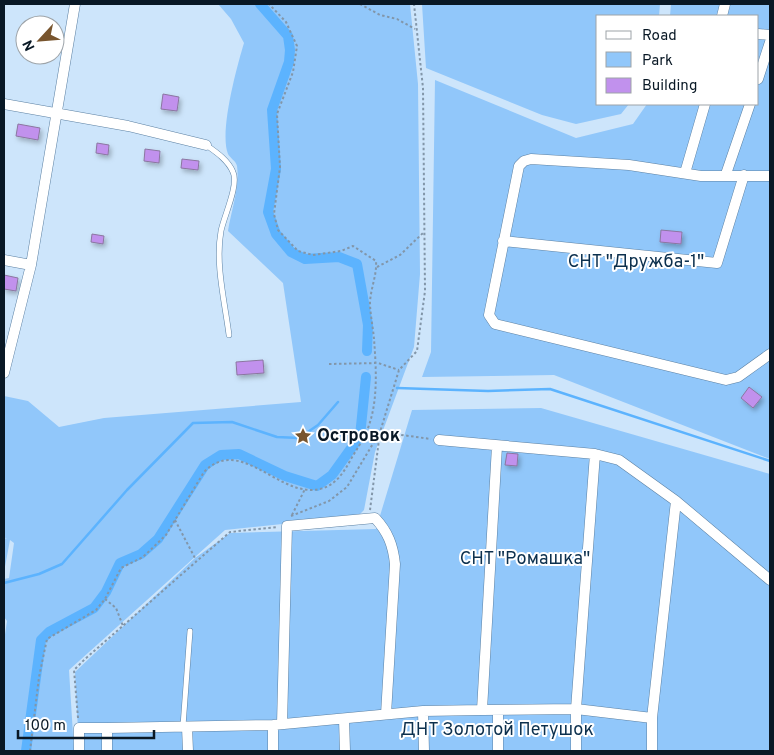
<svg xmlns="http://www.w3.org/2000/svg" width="774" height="755" viewBox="0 0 774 755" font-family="Overpass,sans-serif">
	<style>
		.green { fill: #91c7fa }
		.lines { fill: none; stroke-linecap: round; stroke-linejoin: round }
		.stream { stroke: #5cb3fe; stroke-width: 2.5 }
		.canal { stroke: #5cb3fe; stroke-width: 10 }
		.building { fill: #c191ed; stroke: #8b76a0; filter: url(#shadow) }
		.lane-casing { stroke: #5c81a3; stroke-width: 6 }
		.street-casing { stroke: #5c81a3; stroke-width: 11 }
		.path { stroke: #8296a9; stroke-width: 2; stroke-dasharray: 2.5 2.5; stroke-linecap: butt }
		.lane { stroke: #fff; stroke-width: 5 }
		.street { stroke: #fff; stroke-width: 10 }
		.labels { text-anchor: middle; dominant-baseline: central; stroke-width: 4; stroke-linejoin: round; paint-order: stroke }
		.park-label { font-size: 18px; fill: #0c304e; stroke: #fff }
		.poi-label { font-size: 18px; font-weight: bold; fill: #091825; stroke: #fff; text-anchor: start }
	</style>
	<defs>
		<filter id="shadow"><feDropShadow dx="2" dy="3" stdDeviation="2.5" flood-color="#0004"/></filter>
	</defs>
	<rect width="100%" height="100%" fill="#cde5fb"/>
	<path class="green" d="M218,4h192l8,80 2,190 -6,73 -39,105 -11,58 -6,6 -133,14 -156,140 5,81h-70v-110l3,-20 -3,-4v-38l5,-1 5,-35 -4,-3 -6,32v-34l3,1 -3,-2v-141l24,5 31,26 45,-9 197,-16 -18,-119 -55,-52c3,-20 12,-44 9,-65 -1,-5 -7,-8 -9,-12 -9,-22 9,-88 16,-111l-13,-24z
		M422,4h238l-1,12h-61v88h31l-8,10 -45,10 -34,-9 -116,-47z
		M671,4h99v455l-216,-84 -132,2 9,-25 4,-272 141,58 57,-14 14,-20h111v-88h-88z
		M541,408l229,66v277h-691l-4,-79 120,-114 35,-25 146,-4 36,-119z"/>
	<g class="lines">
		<path class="stream" d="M397,388l91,3 62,-2 220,72
			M4,583l35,-9 23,-10 65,-74 66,-67 39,-1 45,15 22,1 19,-13 20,-23"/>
		<path class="canal" d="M260,4l28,32 2,14 -1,12 -17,48 4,59 -8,43 8,22 15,18 14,7 34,-2 18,7 11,61 -1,26
			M26,751l15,-111 8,-8 45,-24 12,-16 14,-29 21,-9 17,-15 47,-74 16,-10 18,-1 46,22 32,10 15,-11 28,-39 6,-59"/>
	</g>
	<path class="building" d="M163,94l16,3 -2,14 -16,-2z
		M18,124l22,4 -2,12 -22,-4z
		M97,143l12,2 -1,10 -12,-2z
		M145,149l15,2 -1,12 -15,-2z
		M182,159l17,2 -1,9 -17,-2z
		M661,230l21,2 -1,12 -21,-2z
		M92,234l12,2 -1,8 -12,-2z
		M4,275l14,3 -2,13 -12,-2z
		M263,360l1,13 -27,2 -1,-13z
		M749,387l13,10 -9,11 -12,-10z
		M507,453l11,1 -1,12 -12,-1z"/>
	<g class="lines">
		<g class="lane-casing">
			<path id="lane" d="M206,145c10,7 22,15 27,27 6,13 -9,44 -12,59 -6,33 4,72 8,104
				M183,726l7,-95"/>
		</g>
		<g class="street-casing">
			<path id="street" d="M722,16l3,-12
				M758,34l12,1
				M758,79l12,-37
				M4,104l124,22 78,19
				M685,173l20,-69
				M726,174l24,-70
				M770,176h-69l-72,-11 -98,-6 -7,2 -5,5 -30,149 6,9 231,56 12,-3 32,-23
				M503,241l214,22 27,-88
				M4,260l27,5
				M4,373l27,-108 44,-261
				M439,440l156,14 24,6 57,41
				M482,710l15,-264
				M498,710v41
				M423,711l1,40
				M344,719l1,32
				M282,724l5,-198 88,-8c13,14 18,27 20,46l-9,150
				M273,725v26
				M187,727l1,24
				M79,751v-23h28
				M107,751v-23l166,-3 150,-14 59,-1 94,-1 76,9
				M576,751v-42l19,-255
				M652,751v-33l24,-217 94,79"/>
		</g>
		<path class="path" d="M360,4l20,11 17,4 18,10
			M377,267l23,-12 24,-23
			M329,364l49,-1 21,7
			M370,510l10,-78 51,7
			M292,515l13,-26
			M291,516l38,-15 18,-14 33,-55 19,-62 18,-19 8,-60 -2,-203 -9,-84
			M175,520l21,40
			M105,599l11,9 7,18
			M78,718l-4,-48 11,-11 145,-127 48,-5
			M30,751l9,-74 8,-38 49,-29 9,-11 16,-31 22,-11 23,-22 38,-63c34,-35 70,18 107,18 21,0 31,-14 40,-31 7,-12 15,-23 19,-37 8,-25 6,-57 4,-83 -1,-12 -4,-25 -4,-37 1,-15 7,-27 6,-41l-23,-15 -12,5 -28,4 -15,-4 -20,-21 -4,-16 6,-47 -3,-53 16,-42 4,-26 -11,-24 -17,-18"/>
		<use href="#lane" class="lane"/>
		<use href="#street" class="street"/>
	</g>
	<defs>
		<g id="sight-bare" transform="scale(1.35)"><path d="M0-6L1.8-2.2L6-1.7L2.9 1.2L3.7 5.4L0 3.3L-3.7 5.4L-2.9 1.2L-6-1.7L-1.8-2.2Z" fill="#78552e" stroke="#fff" stroke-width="2.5" paint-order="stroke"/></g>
	</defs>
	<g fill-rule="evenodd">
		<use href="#sight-bare" x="303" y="436"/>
	</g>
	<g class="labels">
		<g class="park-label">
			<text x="636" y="262">СНТ "Дружба-1"</text>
			<text x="525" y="559">СНТ "Ромашка"</text>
			<text x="497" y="730">ДНТ Золотой Петушок</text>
		</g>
		<g class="poi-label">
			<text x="317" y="436">Островок</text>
		</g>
	</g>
	<rect width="774" height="755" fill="none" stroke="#091825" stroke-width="10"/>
	<rect x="596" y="15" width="162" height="90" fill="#ffffff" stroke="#9da3a8"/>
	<rect x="606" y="31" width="25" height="8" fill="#ffffff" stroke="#9da3a8"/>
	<text x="642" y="40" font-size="15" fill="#091825">Road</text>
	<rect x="606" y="52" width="25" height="15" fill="#91c7fa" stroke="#9da3a8"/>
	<text x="642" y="65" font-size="15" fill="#091825">Park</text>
	<rect x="606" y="78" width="25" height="15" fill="#c191ed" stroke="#9da3a8"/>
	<text x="642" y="90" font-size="15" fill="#091825">Building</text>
	<g transform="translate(40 40) rotate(244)"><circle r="24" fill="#ffffff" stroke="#9da3a8"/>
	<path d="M0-4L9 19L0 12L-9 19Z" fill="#78552e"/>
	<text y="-8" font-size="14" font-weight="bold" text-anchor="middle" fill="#091825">N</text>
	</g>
	<path d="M18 730v8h136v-8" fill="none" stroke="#091825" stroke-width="2.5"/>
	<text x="25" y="730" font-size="15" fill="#091825" stroke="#ffffff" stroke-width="4" paint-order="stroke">100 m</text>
</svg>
